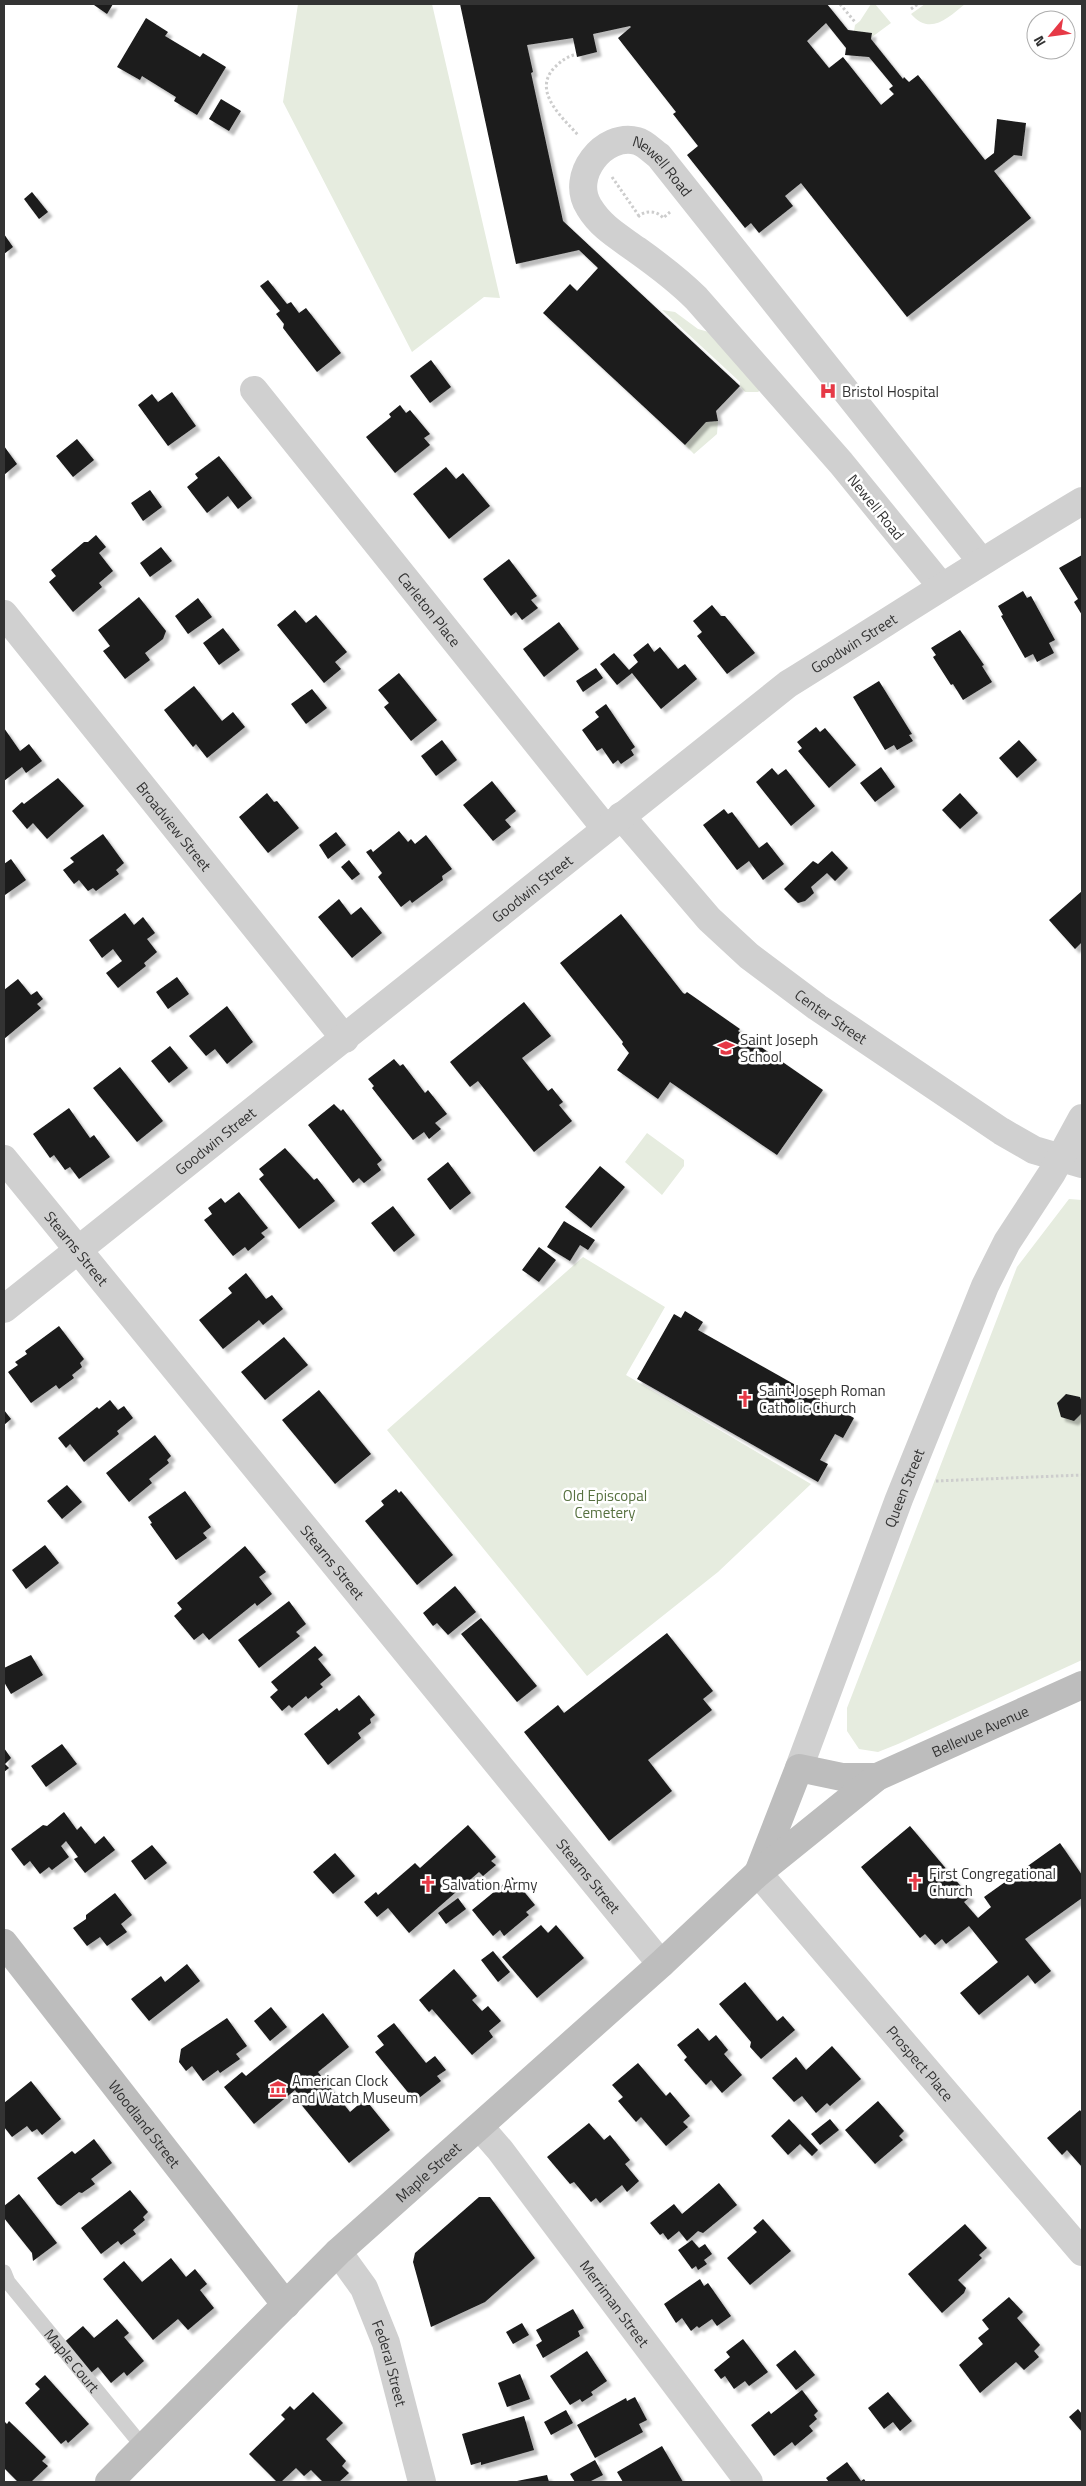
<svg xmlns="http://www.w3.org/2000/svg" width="1086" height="2486" viewBox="0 0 1086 2486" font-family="'Titillium Web',sans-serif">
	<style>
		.green { fill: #e6ecdf }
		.building { fill: #1a1a1a; fill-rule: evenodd; filter: url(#shadow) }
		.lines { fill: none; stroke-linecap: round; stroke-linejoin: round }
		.path { stroke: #cdcdcd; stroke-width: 3; stroke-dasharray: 2.5 2.5; stroke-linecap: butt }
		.lane { stroke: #d0d0d0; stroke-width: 15 }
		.street { stroke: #d0d0d0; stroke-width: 28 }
		.secondary { stroke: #bdbdbd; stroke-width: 28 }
		.labels { text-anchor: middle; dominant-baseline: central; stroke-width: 5; stroke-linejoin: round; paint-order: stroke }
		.street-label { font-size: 15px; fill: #333; stroke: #fff }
		.poi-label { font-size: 15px; fill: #333; stroke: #fff; text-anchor: start }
		.park-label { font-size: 15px; fill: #56703f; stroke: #fff }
	</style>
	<defs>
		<filter id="shadow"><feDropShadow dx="4.5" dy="4.5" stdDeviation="1" flood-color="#0004"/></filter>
	</defs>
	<rect width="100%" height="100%" fill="#fff"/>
	<path class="green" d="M298,4h134l68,294 -16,-1 -72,55 -129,-250z
		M871,4h4l16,19 -19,14v-4l-18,-2 1,-6 5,-4z
		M925,4h40c-17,14 -35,32 -54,10z
		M662,310l13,2 23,17 50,14 27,35 -17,14h-13l-5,-6v-4z
		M718,421l-1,13 -23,20 -9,-9 21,-23z
		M647,1133l37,27v6l-22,29 -37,-33z
		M1069,1199l13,1v460l-184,84 -20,8 -19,-3 -12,-18v-23l170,-441z
		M583,1257l82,50 -39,68 185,109 -93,88 -131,104 -200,-246z"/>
	<path class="building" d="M95,4h18l-6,10 -13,-9z
		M460,4h367l21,26 24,3 -1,6 32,40 1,-2 5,5 9,-7 67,85 9,-7 3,-34 29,4 -4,33 -8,-1 -20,16 37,47 -124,99 -106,-134 -16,13 8,10 -34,27 -8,-10 -6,5 -58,-73 11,-9 -25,-32 3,-2 -58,-74 13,-11 -1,-1 -37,8 4,18 -20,5 -4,-19 -46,7 6,27 -2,1 32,148 177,165 -24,25 2,10 -12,1 -21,23 -142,-132 27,-29 7,7 21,-23 -19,-18 -63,14zM826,23l20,25 -1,7 24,2 24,29 -4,3 5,5 -13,11 -38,-48 -14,11 -22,-27z
		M146,18l22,14 -3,4 35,21 3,-4 23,14 -29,48 -23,-14 2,-4 -34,-21 -2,4 -23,-13z
		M221,99l20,12 -12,20 -20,-12z
		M32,192l16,20 -9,7 -15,-20z
		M4,234l9,13 -9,7z
		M268,280l19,24 4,-2 8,11 7,-5 35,45 -24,19 -34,-44 1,-4 -8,-10 4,-3 -20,-25z
		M431,360l20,27 -21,16 -20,-27z
		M172,392l24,34 -28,20 -30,-41 14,-11 6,8z
		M400,405l6,8 4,-3 20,24 -6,4 6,7 -35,28 -29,-36 25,-20 -2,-3z
		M77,439l17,21 -21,17 -17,-21z
		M4,446l13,18 -13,11z
		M219,456l33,42 -14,11 -10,-13 -21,17 -20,-26 11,-9 -3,-4z
		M446,467l10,12 7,-6 27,33 -41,33 -36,-45z
		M150,490l12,17 -19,14 -12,-18z
		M96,535l10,12 -7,6 14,18 -14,12 3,4 -29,25 -24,-30 7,-6 -5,-6 33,-28h4z
		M161,547l11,14 -22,16 -10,-14z
		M1082,555v60l-8,-13 4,-3 -19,-31z
		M509,559l28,37 -6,4 7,8 -16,12 -6,-8 -5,4 -28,-37z
		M1023,591l4,7 4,-2 24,44 -6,3 5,10 -17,9 -4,-8 -8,4 -24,-42 2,-1 -5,-9z
		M139,597l27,34 -3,8 -18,14 5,7 -25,19 -22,-28 7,-5 -12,-16z
		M198,598l14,19 -24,17 -13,-18z
		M712,605l9,11h4l30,37 -28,21 -30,-38 5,-4 -9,-11z
		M295,610l11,13 10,-8 31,37 -12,10 6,7 -17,14 -47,-58z
		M559,622l20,27 -35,28 -21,-28z
		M223,628l17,22 -21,15 -16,-22z
		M960,630l24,35 -2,1 10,16 -29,18 -10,-16 -2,1 -18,-28 3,-2 -5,-7z
		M648,643l6,9 6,-5 18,22 7,-5 12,15 -36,30 -29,-36 -15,12 -17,-21 14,-11 15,17 9,-8 -5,-7z
		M596,668l7,10 -20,14 -7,-11z
		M399,673l38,47 -26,21 -27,-34 5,-4 -11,-13z
		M879,681l33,53 -3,1 4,6 -16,9 -3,-5 -9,5 -32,-53z
		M194,686l28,35 11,-9 12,15 -38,31 -11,-14 -3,3 -29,-37z
		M312,689l15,19 -21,16 -15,-20z
		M606,704l29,43 -4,3 3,5 -13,9 -3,-4 -5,4 -11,-16 -5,3 -15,-21 17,-13 -4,-5z
		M816,727l4,5 5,-4 31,37 -27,23 -31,-37 4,-3 -5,-6z
		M4,728l16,23 9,-7 13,17 -16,12 -4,-6 -18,14z
		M442,740l15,20 -21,16 -15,-20z
		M1019,740l18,20 -20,18 -18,-20z
		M881,767l14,20 -20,15 -15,-19z
		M772,768l6,7 8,-6 29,37 -24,20 -35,-44z
		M58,778l26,28 -37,33 -14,-16 -6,6 -15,-18 10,-9 2,2z
		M492,781l24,30 -11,9 6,7 -18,14 -30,-36z
		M267,793l7,9 3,-1 22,27 -31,25 -29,-36z
		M960,793l18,20 -18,16 -18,-19z
		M724,809l4,5 4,-2 27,36 8,-6 17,22 -21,16 -14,-19 -12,9 -34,-45z
		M399,831l9,11 3,-3 4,5 11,-9 26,34 -10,7 1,4 -31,23 -2,-3 -9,7 -23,-30 4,-4 -16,-21 5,-3 2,3z
		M336,832l10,13 -18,14 -9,-14z
		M103,834l21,29 -8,7 3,4 -23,17 -3,-3 -5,3 -9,-11 -5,4 -11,-14 11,-8 -4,-4z
		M832,851l16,17 -13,13 -8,-8 -16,14 3,6 -9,8 -7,2 -14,-14 29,-28 5,3z
		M11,859l15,21 -21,15 -1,-31z
		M349,860l11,14 -8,6 -11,-13z
		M1082,891v51l-7,7 -26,-29z
		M339,899l12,16 10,-8 21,26 -30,25 -34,-41z
		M125,913l9,12 9,-8 12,16 -8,6 10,13 -13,11 2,3 -28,22 -12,-15 16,-12 -9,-12 -11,9 -13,-18z
		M621,914l62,79 2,1 2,-2 53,37 -2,2 85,59 -46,65 -107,-73 -12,17 -41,-29 12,-17 -7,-9 1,-2 -63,-79z
		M177,977l12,17 -21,15 -12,-17z
		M18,979l13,16 6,-4 6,8 -6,5 4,4 -37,31v-49z
		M524,1002l27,34 -29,22 26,33 4,-3 11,14 -4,3 13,16 -38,31 -56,-71 -8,6 -20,-25z
		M227,1006l26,36 -26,22 -12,-15 -9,7 -17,-20z
		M170,1046l18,22 -19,15 -18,-22z
		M394,1059l6,7 3,-2 22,29 3,-3 19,24 -12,9 6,6 -12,10 -5,-7 -11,8 -41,-52 2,-2 -6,-7z
		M120,1067l43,54 -26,21 -44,-54z
		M334,1104l7,7 2,-2 39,51 -5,4 4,6 -17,13 -5,-5 -6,5 -45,-58z
		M69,1108l21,30 4,-3 16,22 -31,22 -9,-12 -5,3 -11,-15 -4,3 -17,-24z
		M285,1148l29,32 3,-2 18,23 -36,28 -40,-50 5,-4 -5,-6z
		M448,1162l23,31 -21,17 -23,-31z
		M600,1166l25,21 -34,41 -26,-21z
		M239,1192l29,36 -7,5 4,4 -17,14 -3,-4 -12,9 -29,-36 8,-6 -4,-6 13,-10 4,5z
		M393,1206l22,29 -21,17 -23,-29z
		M564,1221l31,19 -7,10 -8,-5 -10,16 -23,-14z
		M539,1247l17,13 -17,22 -17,-12z
		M246,1273l20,26 6,-4 11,14 -20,16 -4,-5 -36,29 -24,-29 33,-27 -4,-5z
		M685,1311l18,11 -5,8 156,88 -11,20 -8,-4 -15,26 8,4 -10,18 -181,-103 37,-65 7,4z
		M59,1326l25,33 -4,4 2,4 -10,8 2,3 -15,11 -3,-4 -25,18 -23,-31 10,-7 -3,-3 12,-8 -2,-3z
		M284,1337l24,28 -43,35 -24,-28z
		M319,1390l52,64 -36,30 -53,-64z
		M1066,1394l14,3 2,5v11l-8,8 -13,-4 -4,-14z
		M110,1400l8,10 6,-4 9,12 -16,13 2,3 -35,28 -14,-18 -4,4 -8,-10 39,-31 2,2z
		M4,1410l7,9 -7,6z
		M155,1435l16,21 -4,4 2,3 -20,16 3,4 -23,19 -23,-29z
		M67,1485l15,17 -20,17 -15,-18z
		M396,1489l3,4 2,-2 52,64 -36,30 -52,-64 19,-16 -3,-4z
		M185,1491l26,36 -8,6 4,5 -31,22 -26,-36 2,-1 -4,-6z
		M45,1545l14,18 -33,26 -14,-19z
		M245,1546l21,26 -7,5 13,17 -15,12 -2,-3 -46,37 -6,-7 -9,7 -20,-24 8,-7 -5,-6z
		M455,1586l21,26 -28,23 -11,-12 -4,3 -10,-13z
		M289,1601l17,23 -10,8 4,4 -41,32 -21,-28z
		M481,1618l56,68 -20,16 -56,-68z
		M667,1633l46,58 -10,8 9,11 -64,50 24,31 -63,50 -85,-109 34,-27 6,8z
		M315,1646l8,9 -5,4 13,16 -11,9 3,3 -15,12 -2,-3 -14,12 -3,-3 -7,6 -12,-14 8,-7 -7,-8z
		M31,1655l12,20 -32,19 -7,-12v-14z
		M359,1695l16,20 -5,4 1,4 -13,10 3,5 -33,27 -24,-31 33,-26 2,3z
		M62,1744l15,20 -31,23 -15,-21z
		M4,1748l7,10 -6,6 4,4 -5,4z
		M64,1812l13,18 4,-4 14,18 9,-8 11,14 -30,23 -11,-14 4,-2 -12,-16 -5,5 8,11 -17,13 -3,-3 -9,7 -10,-13 -6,5 -13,-17 32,-24 4,1z
		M468,1825l28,32 -5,4 5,4 -13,11 -4,-4 -70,61 -21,-25 -11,9 -13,-15 12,-10 2,3 37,-32 5,5z
		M910,1826l60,71 -6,5 14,16 13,-11 -7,-10 76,-54 22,32v23l-57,41 26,32 -16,13 -7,-9 -49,40 -19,-22 38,-31 -29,-36 -23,18 -4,-5 -7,6 -10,-11 -5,4 -59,-71z
		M152,1845l15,18 -22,17 -14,-19z
		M335,1853l20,23 -22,18 -20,-22z
		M512,1877l23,28 -9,7 3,3 -25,21 -4,-6 -7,6 -21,-26z
		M115,1893l17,22 -11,9 6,8 -20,14 -7,-9 -13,9 -14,-18 13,-9v-4z
		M458,1898l8,11 -20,15 -8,-11z
		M541,1925l7,8 8,-8 28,33 -47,40 -35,-41z
		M493,1951l17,21 -12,10 -17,-22z
		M187,1964l13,17 -51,40 -18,-22 30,-23 4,6z
		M454,1969l23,27 -5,4 10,11 6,-5 13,15 -12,10 4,6 -21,18 -40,-46 -3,3 -10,-12z
		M745,1982l32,39 6,-5 12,14 -34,29 -11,-12 1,-5 -32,-38z
		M271,2007l16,20 -17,14 -16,-20z
		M323,2013l26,34 -31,25 32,40 15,-13 25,31 -41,33 -54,-66 3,-3 -3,-4 -41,34 -30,-37 18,-15 4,4z
		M227,2018l20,28 -11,8 4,5 -20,14 -2,-3 -15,11 -11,-15 -6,5 -7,-9 2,-13z
		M394,2023l32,40 9,-7 11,14 -9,6 4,5 -26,20 -40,-49 9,-7 -7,-9z
		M698,2028l11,13 7,-6 12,15 -4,4 18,21 -20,18 -11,-13 -5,5 -22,-25 3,-3 -10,-12z
		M832,2046l29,33 -31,27 -3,-3 -11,10 -14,-17 -8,6 -22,-24 24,-21 10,13z
		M638,2063l28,33 4,-4 20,24 -7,6 5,5 -22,19 -25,-29 -5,5 -18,-21 5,-4 -11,-12z
		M31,2081l30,38 -19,16 -5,-6 -5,3 -5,-6 -15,11 -8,-10v-24z
		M878,2101l26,30 -5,5 4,4 -28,24 -30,-34z
		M1080,2110l2,3v54l-15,-17 -5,5 -15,-17z
		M789,2119l29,31 -6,6 -12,-12 -12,11 -17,-19z
		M830,2119l9,11 -19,15 -9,-11z
		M589,2123l15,17 6,-5 20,25 -5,4 14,17 -12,11 -5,-7 -22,18 -4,-5 -5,4 -17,-20 -4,2 -23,-27z
		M94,2139l18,24 -21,16 4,5 -13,9 -3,-1 -18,14 -4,-2 -20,-26 35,-27 3,3z
		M719,2183l18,22 -34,28 -5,-2 -11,10 -8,-10 -11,9 -5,-7 -3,2 -10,-12 24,-19 8,10z
		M130,2190l18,22 -5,5 2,3 -12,10 3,4 -15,11 -3,-4 -17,13 -20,-26z
		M19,2194l38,49 -24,18 -1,-8 -28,-35v-12z
		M479,2197h11l45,61 -50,44 -54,25 -18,-65 2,-9z
		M763,2219l28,32 -41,34 -23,-27 30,-26 -4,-4z
		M965,2224l22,24 -8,7 3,3 -24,22 8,8 -2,5 -22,20 -34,-39z
		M692,2240l7,8 6,-4 7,10 -8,6 3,4 -9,6 -2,-4 -4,3 -14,-19z
		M171,2258l15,19 9,-8 12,15 -7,6 14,18 -26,22 -10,-11 -25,21 -50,-61 21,-18 18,21z
		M700,2279l4,7 4,-3 23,33 -14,10 -5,-7 -13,9 -2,-2 -6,5 -9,-13 -6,5 -12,-19z
		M1009,2297l14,15 -6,6 23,27 -6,6 5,6 -15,13 -8,-8 -36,31 -21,-28 24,-21 -5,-6 11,-9 -7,-9z
		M573,2309l11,19 -6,3 2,5 -37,22 -7,-13 6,-4 -6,-11z
		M117,2319l12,14 -5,4 20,24 -17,15 -3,-4 -13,11 -13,-16 -11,9 -26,-31 22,-19 11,12z
		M522,2323l7,12 -16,9 -7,-12z
		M743,2339l25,33 -19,14 -4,-5 -11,8 -9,-13 -4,3 -7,-9 16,-13 -4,-5z
		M795,2350l20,25 -19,15 -20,-25z
		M587,2351l20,30 -16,11 2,3 -11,7 -2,-3 -10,6 -20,-29z
		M520,2374l10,25 -23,8 -9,-24z
		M45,2375l44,49 -21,19 -2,-3 -5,4 -36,-41 15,-14 -5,-5z
		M802,2390l16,21 -4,4 3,4 -8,7 4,5 -18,15 -3,-4 -18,14 -23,-31 18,-14 2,3z
		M313,2392l30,31 -17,16 20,22 -4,5 7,7 -10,9h-16l-12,-12 -7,6 -8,-8 -15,14h-4l-28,-28 36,-35 -4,-4 9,-9 4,4z
		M888,2392l24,29 -12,10 -7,-9 -9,7 -16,-21z
		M635,2397l12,23 -8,4 4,8 -48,26 -18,-33 49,-27 1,3z
		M1078,2409l4,5v18l-13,-15z
		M566,2410l7,13 -22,12 -7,-13z
		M524,2416l10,34 -53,15v-3l-10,3 -9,-31z
		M4,2421l3,3 2,-3 37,36 -4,4 6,5 -17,16h-13l-14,-14z
		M662,2446l21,36h-60l-6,-10z
		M595,2460l8,15 -14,7h-14l-5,-8z
		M847,2462l14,19 3,-2 2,3h-37l-3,-4z
		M547,2475l2,7h-32v-1z"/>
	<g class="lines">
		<path class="path" d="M840,4l15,18
			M911,9l7,-5
			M574,55c-8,2 -14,7 -20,13 -22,24 9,50 24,67
			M612,177l27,39
			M638,217c6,-7 19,-7 25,1l7,-6
			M936,1481l146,-6"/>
		<path class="lane" id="s1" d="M4,2272l4,10 136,166"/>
		<g class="street">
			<path id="s2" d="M254,390l351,438"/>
			<path id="s3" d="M942,587l-101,-124 -145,-165c-18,-18 -38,-33 -59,-48 -18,-13 -36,-23 -48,-43 -20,-31 15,-75 48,-66 8,2 15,10 22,15l322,405"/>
			<path id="s4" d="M4,614l341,425"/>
			<path id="s5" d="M621,816l88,103 40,37 68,51 184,124 33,19 48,14"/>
			<path id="s6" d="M4,1159l657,805"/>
			<path id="s7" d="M4,1309l784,-625c98,-61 195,-124 294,-183"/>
			<path id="s8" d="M799,1768l100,-269 86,-213 22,-44 45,-69 30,-55"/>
			<path id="s9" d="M758,1873l324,379"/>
			<path id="s10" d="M480,2127l20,23 249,332"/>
			<path id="s11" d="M338,2252l26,36 22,55 36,139"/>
		</g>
		<g class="secondary">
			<path d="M758,1873l41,-105 43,9h35"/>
			<path id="s12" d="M4,1943l282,362"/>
			<path id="s13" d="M109,2482l229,-230 323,-288 97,-91 119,-96 205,-92"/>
		</g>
	</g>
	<defs>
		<g id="hospital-bare" transform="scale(1.35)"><path d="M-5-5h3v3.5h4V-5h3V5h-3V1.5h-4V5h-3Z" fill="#e63946" stroke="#fff" stroke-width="2.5" paint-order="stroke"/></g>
		<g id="school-bare" transform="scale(1.35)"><path d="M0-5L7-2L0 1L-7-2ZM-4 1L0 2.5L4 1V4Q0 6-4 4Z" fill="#e63946" stroke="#fff" stroke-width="2.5" paint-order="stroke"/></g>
		<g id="church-bare" transform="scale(1.35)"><path d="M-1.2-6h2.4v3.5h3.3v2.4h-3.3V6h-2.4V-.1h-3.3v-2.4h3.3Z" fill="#e63946" stroke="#fff" stroke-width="2.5" paint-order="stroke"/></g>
		<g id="museum-bare" transform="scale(1.35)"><path d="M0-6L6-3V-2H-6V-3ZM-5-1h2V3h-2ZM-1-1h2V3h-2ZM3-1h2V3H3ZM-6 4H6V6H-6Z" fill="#e63946" stroke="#fff" stroke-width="2.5" paint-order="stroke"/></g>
	</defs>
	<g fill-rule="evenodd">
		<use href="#hospital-bare" x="828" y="391"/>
		<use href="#school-bare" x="726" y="1048"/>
		<use href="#church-bare" x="745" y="1399"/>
		<use href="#church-bare" x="915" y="1882"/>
		<use href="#church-bare" x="428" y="1884"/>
		<use href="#museum-bare" x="278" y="2089"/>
	</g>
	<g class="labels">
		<g class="street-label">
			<text stroke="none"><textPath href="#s3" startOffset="658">Newell Road</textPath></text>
			<text transform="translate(876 507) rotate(51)">Newell Road</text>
			<text stroke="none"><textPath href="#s2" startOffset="281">Carleton Place</textPath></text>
			<text stroke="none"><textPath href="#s7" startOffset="1080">Goodwin Street</textPath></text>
			<text stroke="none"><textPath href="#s4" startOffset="272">Broadview Street</textPath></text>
			<text stroke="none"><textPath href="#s7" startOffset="675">Goodwin Street</textPath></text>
			<text stroke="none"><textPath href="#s5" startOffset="292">Center Street</textPath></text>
			<text stroke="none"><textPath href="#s7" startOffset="270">Goodwin Street</textPath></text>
			<text stroke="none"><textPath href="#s6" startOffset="115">Stearns Street</textPath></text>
			<text stroke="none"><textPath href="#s8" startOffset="299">Queen Street</textPath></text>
			<text stroke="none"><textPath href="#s6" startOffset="520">Stearns Street</textPath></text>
			<text stroke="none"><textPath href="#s13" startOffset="1156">Bellevue Avenue</textPath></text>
			<text stroke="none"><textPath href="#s6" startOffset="925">Stearns Street</textPath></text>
			<text stroke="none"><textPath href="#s9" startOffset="250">Prospect Place</textPath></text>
			<text stroke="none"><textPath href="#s12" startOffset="229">Woodland Street</textPath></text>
			<text stroke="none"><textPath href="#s13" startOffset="445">Maple Street</textPath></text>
			<text stroke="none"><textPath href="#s10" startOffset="222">Merriman Street</textPath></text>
			<text stroke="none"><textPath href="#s1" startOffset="112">Maple Court</textPath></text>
			<text stroke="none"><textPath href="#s11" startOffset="124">Federal Street</textPath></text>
		</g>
		<g class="poi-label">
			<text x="842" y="391">Bristol Hospital</text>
			<text x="740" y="1039">Saint Joseph<tspan x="740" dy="17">School</tspan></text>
			<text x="759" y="1390">Saint Joseph Roman<tspan x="759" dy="17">Catholic Church</tspan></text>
			<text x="929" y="1873">First Congregational<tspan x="929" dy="17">Church</tspan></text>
			<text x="442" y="1884">Salvation Army</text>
			<text x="292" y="2080">American Clock<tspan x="292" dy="17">and Watch Museum</tspan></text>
		</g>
		<g class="park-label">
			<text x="605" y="1495">Old Episcopal<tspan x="605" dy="17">Cemetery</tspan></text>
		</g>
	</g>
	<rect width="1086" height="2486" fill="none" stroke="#333333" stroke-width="10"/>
	<g transform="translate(1051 35) rotate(241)"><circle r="24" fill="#ffffff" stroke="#adadad"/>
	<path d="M0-4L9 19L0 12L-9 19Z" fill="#e63946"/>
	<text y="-8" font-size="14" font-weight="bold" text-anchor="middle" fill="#333333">N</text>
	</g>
</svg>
